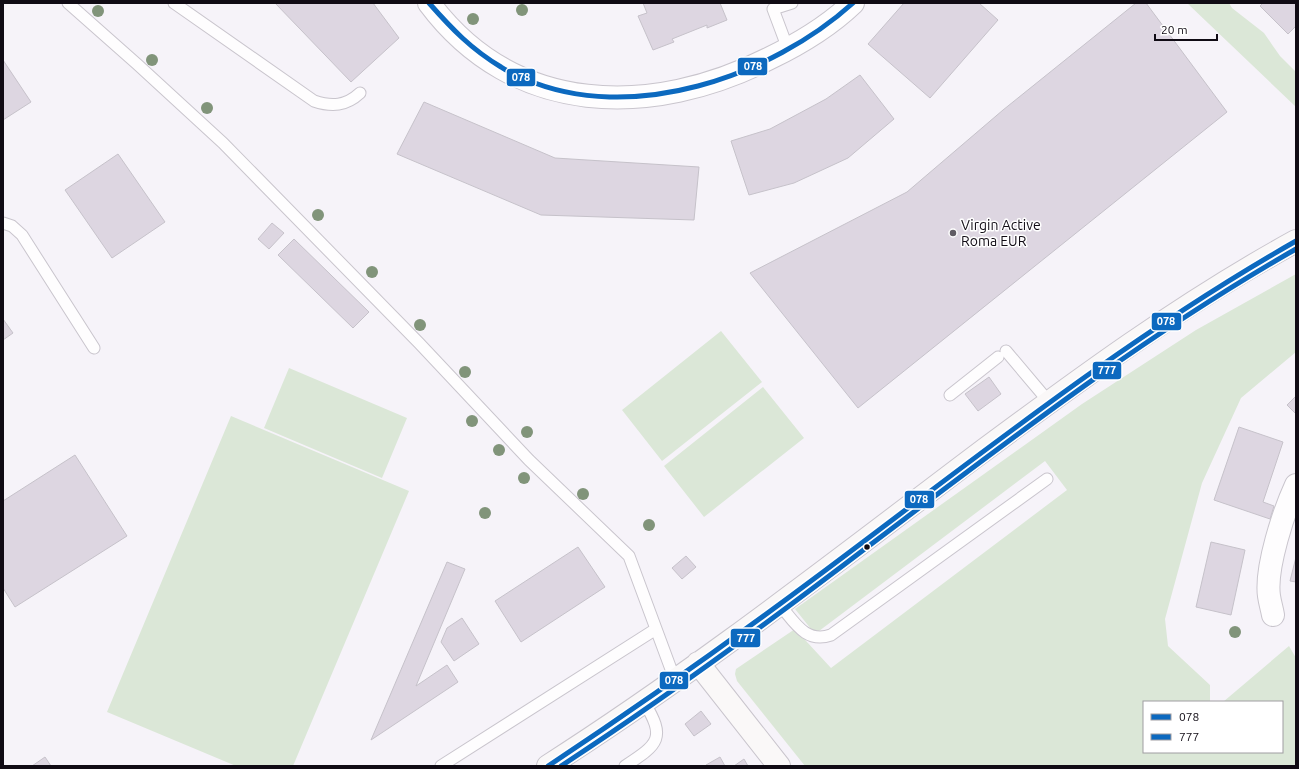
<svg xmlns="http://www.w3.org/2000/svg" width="1299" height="769" viewBox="0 0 1299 769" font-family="Ubuntu,sans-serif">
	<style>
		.green { fill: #dbe7d7 }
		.building { fill: #ddd6e1; stroke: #c6c2ca }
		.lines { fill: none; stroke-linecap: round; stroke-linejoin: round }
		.lane-casing { stroke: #c9c5cd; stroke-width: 13 }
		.street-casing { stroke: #c9c5cd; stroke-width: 24 }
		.secondary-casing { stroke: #c9c5cd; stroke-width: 24 }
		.lane { stroke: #fefdfe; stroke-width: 11 }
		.street { stroke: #fefdfe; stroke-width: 22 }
		.secondary { stroke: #faf8f8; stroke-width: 22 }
		.bus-1-casing { stroke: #fff; stroke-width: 8 }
		.bus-2-casing { stroke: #fff; stroke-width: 8 }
		.bus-1 { stroke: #0c69bf; stroke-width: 5 }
		.bus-2 { stroke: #0c69bf; stroke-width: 5 }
		.tree { fill: #81947a }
		.poi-dot { fill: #605c64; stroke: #fff; stroke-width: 1.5 }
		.bus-dot { fill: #100b14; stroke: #fff; stroke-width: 1.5 }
		.labels { text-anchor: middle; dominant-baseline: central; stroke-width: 3; stroke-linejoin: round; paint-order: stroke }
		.poi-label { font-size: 14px; fill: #100b14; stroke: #fff; text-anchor: start }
		.line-badge { stroke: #fff; stroke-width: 1.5 }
		.badge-label { font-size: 11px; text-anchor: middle; font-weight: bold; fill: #fff }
	</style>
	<rect width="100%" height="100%" fill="#f6f3f9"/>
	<path class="green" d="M1187,3h42l3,5 32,25 16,23 16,16v35z
		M1296,274v78l-55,46 -39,85 -37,136 3,27 42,39v17h-66v50h138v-50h-59l66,-56 7,12v108h-491l-68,-85 -2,-7 1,-5 59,-40 36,39 236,-178 -22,-29 -230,173 -20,-25 287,-205 114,-74z
		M721,331l41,51 -100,79 -40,-51z
		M289,368l118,50 -25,60 -118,-50z
		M763,387l41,51 -100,79 -40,-51z
		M231,416l178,75 -116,275h-57l-129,-54z"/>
	<path class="building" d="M275,3h98l26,35 -48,44z
		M643,3h77l7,17 -20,8v-3l-35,14 2,3 -21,8 -15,-34 9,-3z
		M904,3h75l19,17 -68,78 -62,-54z
		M1136,3h10l81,109 -369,296 -108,-135 157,-81 96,-82z
		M1263,3h33v23l-8,8 -28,-28z
		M3,60l28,42 -28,18z
		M860,75l34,44 -46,39 -54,25 -45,12 -18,-54 39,-12 56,-30z
		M424,102l131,56 144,9 -5,53 -153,-5 -144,-61z
		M118,154l47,68 -53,36 -47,-68z
		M272,223l12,10 -15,16 -11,-10z
		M294,239l75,73 -16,16 -75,-73z
		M3,319l10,14 -10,7z
		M989,377l12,17 -23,17 -13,-17z
		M1296,396v18l-9,-9z
		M1239,427l44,15 -20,60 11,4 -4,13 -56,-19z
		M75,455l52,81 -112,71 -12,-19v-87z
		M1211,542l34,8 -14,65 -35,-8z
		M578,547l27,40 -84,55 -26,-41z
		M686,556l10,11 -14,12 -10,-11z
		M1296,557v25l-6,-1z
		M447,562l18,7 -49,117 31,-21 11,17 -87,58z
		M462,618l17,26 -25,17 -13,-19 6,-14z
		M701,711l10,13 -17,12 -9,-12z
		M45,757l6,9h-19z
		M720,757l5,9h-20l1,-1z
		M744,759l4,7h-14z"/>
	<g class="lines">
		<g class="lane-casing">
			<path id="lane" d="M68,3l69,61 86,79 196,200 110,117 100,96 46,124
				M174,3l140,98c18,6 32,5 46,-8
				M788,49l-15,-40 19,-6
				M3,223l9,3 10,9 72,113
				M1006,351l43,51
				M950,395l48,-38
				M779,604c15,17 26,40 52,31l216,-156
				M441,766l215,-137
				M625,766c34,-22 41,-28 19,-64"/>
		</g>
		<g class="street-casing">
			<path id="street" d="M429,3c85,114 223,115 341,55 31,-15 58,-31 83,-55
				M1273,615c-1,-6 -3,-12 -4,-19 -4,-28 15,-85 27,-111"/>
		</g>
		<g class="secondary-casing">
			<path id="secondary" d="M698,663l81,103
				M548,766c147,-94 285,-202 424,-307 105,-78 209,-155 324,-218"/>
		</g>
		<use href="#lane" class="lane"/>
		<use href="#street" class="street"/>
		<use href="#secondary" class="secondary"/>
		<g class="bus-1-casing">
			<path id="bus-1" d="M429,3c23,26 42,46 72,64 7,5 16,8 24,12 106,46 246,-2 328,-76
				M548,766c91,-60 180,-123 267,-188 157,-117 310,-240 481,-337"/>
		</g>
		<g class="bus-2-casing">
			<path id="bus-2" d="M561,766c106,-69 208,-144 309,-221 138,-104 275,-210 426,-296"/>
		</g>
		<use href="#bus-1" class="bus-1"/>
		<use href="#bus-2" class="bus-2"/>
	</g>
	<g class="tree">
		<circle cx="522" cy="10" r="6"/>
		<circle cx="98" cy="11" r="6"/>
		<circle cx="473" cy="19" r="6"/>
		<circle cx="152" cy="60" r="6"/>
		<circle cx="207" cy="108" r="6"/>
		<circle cx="318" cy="215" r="6"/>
		<circle cx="372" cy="272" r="6"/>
		<circle cx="420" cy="325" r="6"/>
		<circle cx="465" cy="372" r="6"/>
		<circle cx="472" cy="421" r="6"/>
		<circle cx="527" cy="432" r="6"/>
		<circle cx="499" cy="450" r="6"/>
		<circle cx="524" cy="478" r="6"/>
		<circle cx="583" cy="494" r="6"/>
		<circle cx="485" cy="513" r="6"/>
		<circle cx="649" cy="525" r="6"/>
		<circle cx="1235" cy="632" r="6"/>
	</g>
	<circle class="poi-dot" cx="953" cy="233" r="4"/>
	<circle class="bus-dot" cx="867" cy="547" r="3.5"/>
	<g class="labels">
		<g class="poi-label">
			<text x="961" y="225">Virgin Active<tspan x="961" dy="16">Roma EUR</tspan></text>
		</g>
	</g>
	<g class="line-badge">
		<rect x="737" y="57" width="31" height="19" rx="4" fill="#0c69bf"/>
		<rect x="506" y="68" width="30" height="19" rx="4" fill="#0c69bf"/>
		<rect x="1151" y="312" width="31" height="19" rx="4" fill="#0c69bf"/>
		<rect x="1092" y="361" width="30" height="19" rx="4" fill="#0c69bf"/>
		<rect x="904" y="490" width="31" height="19" rx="4" fill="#0c69bf"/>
		<rect x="730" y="628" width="31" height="20" rx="4" fill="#0c69bf"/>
		<rect x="659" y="671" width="30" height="19" rx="4" fill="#0c69bf"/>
	</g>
	<g class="badge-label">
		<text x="753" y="70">078</text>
		<text x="521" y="81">078</text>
		<text x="1166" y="325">078</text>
		<text x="1107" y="374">777</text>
		<text x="919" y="503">078</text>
		<text x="746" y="642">777</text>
		<text x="674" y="684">078</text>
	</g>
	<rect width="1299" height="769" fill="none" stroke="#100b14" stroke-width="8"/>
	<rect x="1143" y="701" width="140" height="52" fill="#ffffff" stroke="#9f9da1"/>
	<rect x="1151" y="714" width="20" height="6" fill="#0c69bf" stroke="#9f9da1"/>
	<text x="1179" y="721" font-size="12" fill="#100b14">078</text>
	<rect x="1151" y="734" width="20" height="6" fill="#0c69bf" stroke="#9f9da1"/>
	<text x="1179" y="741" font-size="12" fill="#100b14">777</text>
	<path d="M1155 34v6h62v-6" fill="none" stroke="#100b14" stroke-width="2"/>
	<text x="1161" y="34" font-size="12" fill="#100b14" stroke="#ffffff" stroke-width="3" paint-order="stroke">20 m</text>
</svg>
